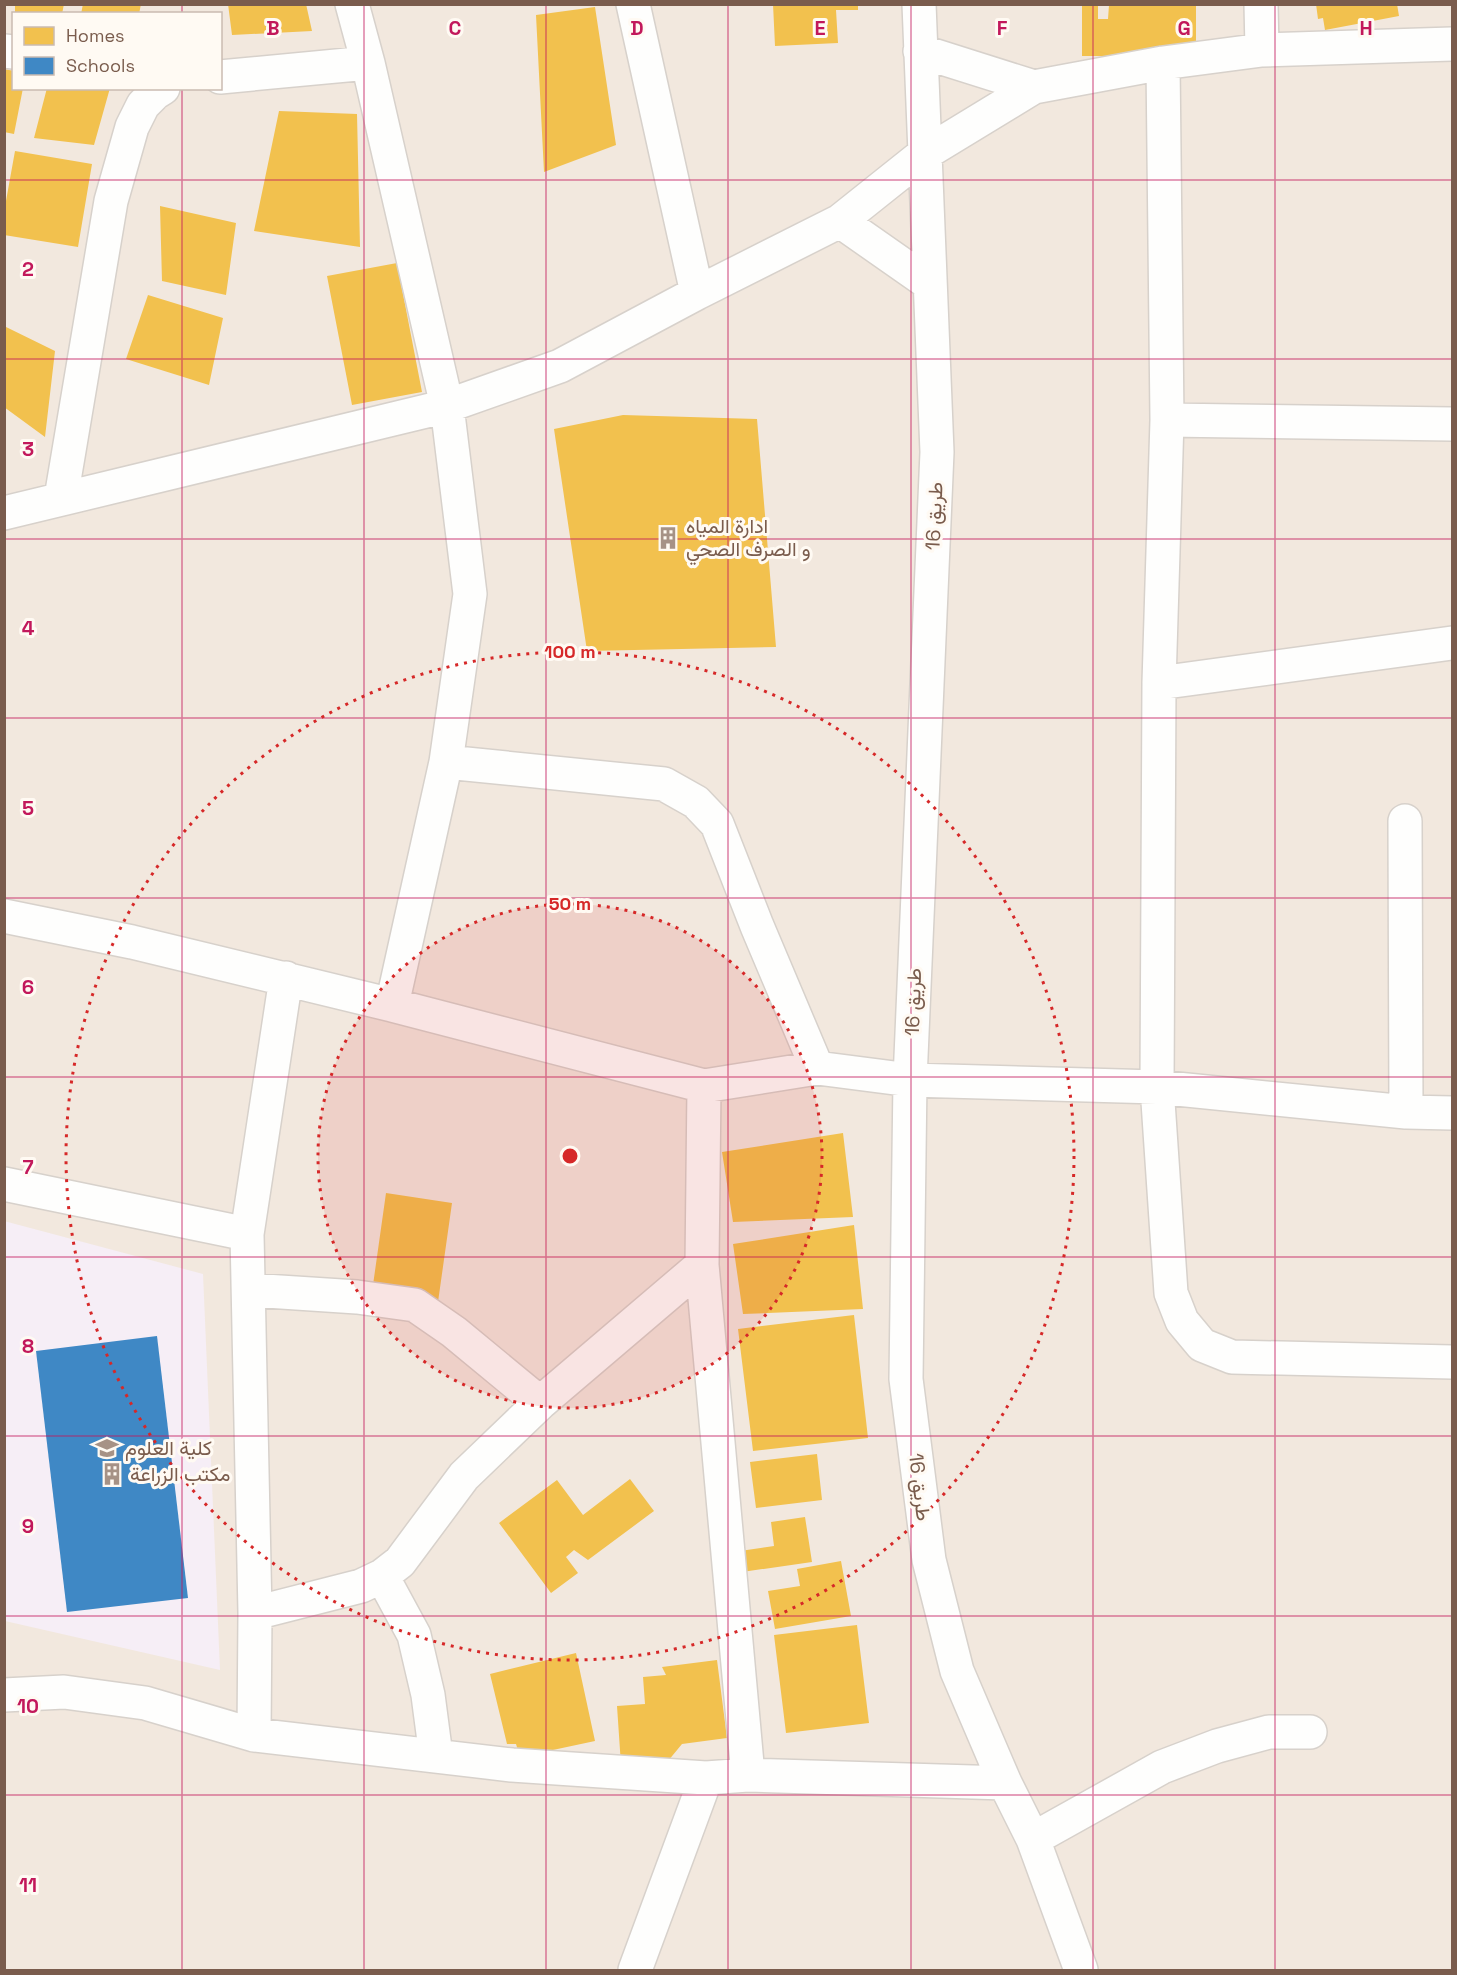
<svg xmlns="http://www.w3.org/2000/svg" width="1457" height="1975" viewBox="0 0 1457 1975" font-family="'Space Grotesk',Vazirmatn,sans-serif">
	<style>
		.residential { fill: #f2e8de; fill-rule: evenodd }
		.education { fill: #f6eef6 }
		.homes { fill: #f2c14e }
		.schools { fill: #3f88c5 }
		.lines { fill: none; stroke-linecap: round; stroke-linejoin: round }
		.minor-casing { stroke: #d7d1cb; stroke-width: 36 }
		.minor { stroke: #fefefd; stroke-width: 33 }
		.grid { fill: none; stroke: #c2185b; stroke-width: 1.5; stroke-opacity: 0.55 }
		.ring { fill: none; stroke: #d62828; stroke-width: 3; stroke-dasharray: 3 6 }
		.labels { text-anchor: middle; dominant-baseline: central; stroke-width: 6; stroke-linejoin: round; paint-order: stroke }
		.street-label { font-size: 20px; fill: #7a5c4d; stroke: #fffaf3 }
		.poi-label { font-size: 20px; fill: #7a5c4d; stroke: #fffaf3; text-anchor: start }
		.grid-label { font-size: 20px; text-anchor: middle; font-weight: bold; fill: #c2185b; stroke: #fffaf3; stroke-width: 6; stroke-linejoin: round; paint-order: stroke }
		.centre { fill: #d62828; stroke: #fffaf3; stroke-width: 3 }
		.ring-label { font-size: 18px; text-anchor: middle; font-weight: bold; fill: #d62828; stroke: #fffaf3; stroke-width: 6; stroke-linejoin: round; paint-order: stroke }
	</style>
	<rect width="100%" height="100%" fill="#f9f5f0"/>
	<path class="residential" d="M5,5h1447v1965h-1447zM14,14h206v74h-206z"/>
	<path class="education" d="M4,1221l199,53 17,396 -215,-49z"/>
	<path class="homes" d="M15,4h49l-2,10h-47z
		M83,4h58l-2,10h-58z
		M228,4h78l6,27 -80,4z
		M773,4h85v6h-22l2,33 -63,3z
		M1082,4h16v15h10l1,-14 87,-1v52h-114z
		M1316,4h81l2,12 -74,14 -2,-12 -5,1z
		M595,7l21,138 -72,27 -8,-157z
		M4,69l10,2v17h9l-9,46 -10,-2z
		M47,88h63l-16,57 -60,-7z
		M279,111l78,3 3,133 -106,-16z
		M15,151l77,13 -14,83 -74,-12v-23z
		M160,206l76,17 -10,72 -64,-14z
		M397,263l25,129 -70,13 -25,-129z
		M148,295l75,23 -14,67 -83,-26z
		M4,326l51,25 -10,86 -41,-30z
		M623,415l134,4 19,228 -189,4 -33,-222z
		M843,1133l10,84 -120,5 -11,-70z
		M386,1193l66,10 -14,99 -66,-10z
		M854,1225l9,84 -120,5 -10,-70z
		M854,1315l14,123 -115,13 -15,-122z
		M817,1454l5,46 -66,8 -6,-46z
		M630,1479l24,32 -66,49 -14,-10 -8,7 12,16 -27,20 -52,-70 58,-43 26,35z
		M805,1517l7,45 -70,10 -2,-21 34,-5 -3,-24z
		M841,1561l10,55 -76,13 -7,-38 32,-5 -3,-17z
		M857,1625l12,98 -83,10 -12,-98z
		M576,1653l19,88 -75,16 -4,-13h-9l-17,-70z
		M717,1660l10,78 -45,6 -14,17 -47,4 -4,-59 28,-2 -2,-27 23,-2 -4,-8z"/>
	<path class="schools" d="M157,1336l31,262 -121,14 -31,-261z"/>
	<g class="lines">
		<g class="minor-casing">
			<path id="minor" d="M633,4l64,289
				M919,4l18,448 -27,628 -4,299 23,181 28,111 48,112 28,56 48,131
				M1261,4l1,46
				M4,51l10,1
				M920,51l114,36
				M1163,63l4,357 -8,263 -2,404 14,206 11,28 20,24 30,12 220,5
				M220,77l148,-14
				M840,221l90,63
				M1167,420l285,4
				M61,498l50,-297 21,-74 11,-22 12,-12 8,-5
				M4,513l443,-107 113,-40 137,-73 143,-72 84,-67 110,-67 129,-24 99,-13 190,-6
				M1159,683l293,-40
				M446,762l218,22 32,18 21,22 40,102 60,142
				M1405,821l1,291
				M4,916l128,26 260,63 54,-243 24,-168 -23,-188 -79,-343 -16,-59
				M392,1005l312,81 113,-18 93,12 247,7 249,25 46,1
				M704,1086l-2,179 46,510
				M4,1184l243,50
				M249,1290l108,7 58,8 39,27 86,71
				M382,1576l32,59 14,60 8,61
				M255,1613l106,-27 21,-10 18,-14 64,-86 76,-73 162,-138
				M4,1695l60,-3 81,11 109,32 258,30 194,13 42,-3 257,8
				M254,1735l1,-122 -8,-379 39,-256
				M1033,1839l129,-72 55,-21 52,-14h41
				M635,1970l71,-192"/>
		</g>
		<use href="#minor" class="minor"/>
	</g>
	<path class="grid" d="M182,4v10M364,4v1966M546,4v1966M728,4v1966M911,4v1966M1093,4v1966M1275,4v1966M182,88v1882M4,180h1448M4,359h1448M4,539h1448M4,718h1448M4,898h1448M4,1077h1448M4,1257h1448M4,1436h1448M4,1616h1448M4,1795h1448"/>
	<circle cx="570" cy="1156" r="252" fill="#d62828" fill-opacity=".12"/>
	<g class="ring">
		<circle cx="570" cy="1156" r="252"/>
		<circle cx="570" cy="1156" r="504"/>
	</g>
	<defs>
		<g id="building-bare" transform="scale(1.8)"><path d="M-4-6H4V6H1V3H-1V6H-4ZM-2.5-4.3h1.7v1.8h-1.7ZM.8-4.3h1.7v1.8H.8ZM-2.5-1h1.7V.8h-1.7ZM.8-1h1.7V.8H.8Z" fill="#a69286" stroke="#fffaf3" stroke-width="2.5" paint-order="stroke"/></g>
		<g id="university-bare" transform="scale(1.8)"><path d="M0-5L7-2L0 1L-7-2ZM-4 1L0 2.5L4 1V4Q0 6-4 4Z" fill="#a69286" stroke="#fffaf3" stroke-width="2.5" paint-order="stroke"/></g>
	</defs>
	<g fill-rule="evenodd">
		<use href="#building-bare" x="668" y="538"/>
		<use href="#university-bare" x="107" y="1448"/>
		<use href="#building-bare" x="112" y="1474"/>
	</g>
	<g class="labels">
		<g class="street-label">
			<text transform="translate(934 516) rotate(-87)">طريق 16</text>
			<text transform="translate(913 1002) rotate(-88)">طريق 16</text>
			<text transform="translate(920 1487) rotate(83)">طريق 16</text>
		</g>
		<g class="poi-label">
			<text x="686" y="526">ادارة المياه<tspan x="686" dy="23">و الصرف الصحي</tspan></text>
			<text x="125" y="1448">كلية العلوم</text>
			<text x="130" y="1474">مكتب الزراعة</text>
		</g>
	</g>
	<g class="grid-label">
		<text x="273" y="35">B</text>
		<text x="455" y="35">C</text>
		<text x="637" y="35">D</text>
		<text x="820" y="35">E</text>
		<text x="1002" y="35">F</text>
		<text x="1184" y="35">G</text>
		<text x="1366" y="35">H</text>
		<text x="28" y="276">2</text>
		<text x="28" y="456">3</text>
		<text x="28" y="635">4</text>
		<text x="28" y="815">5</text>
		<text x="28" y="994">6</text>
		<text x="28" y="1174">7</text>
		<text x="28" y="1353">8</text>
		<text x="28" y="1533">9</text>
		<text x="28" y="1713">10</text>
		<text x="28" y="1892">11</text>
	</g>
	<circle cx="570" cy="1156" r="9" class="centre"/>
	<g class="ring-label">
		<text x="570" y="658">100 m</text>
		<text x="570" y="910">50 m</text>
	</g>
	<rect width="1457" height="1975" fill="none" stroke="#7a5c4d" stroke-width="12"/>
	<rect x="12" y="12" width="210" height="78" fill="#fffaf3" stroke="#cabbb1" stroke-width="1.5"/>
	<rect x="24" y="27" width="30" height="18" fill="#f2c14e" stroke="#cabbb1" stroke-width="1.5"/>
	<text x="66" y="42" font-size="18" fill="#7a5c4d">Homes</text>
	<rect x="24" y="57" width="30" height="18" fill="#3f88c5" stroke="#cabbb1" stroke-width="1.5"/>
	<text x="66" y="72" font-size="18" fill="#7a5c4d">Schools</text>
</svg>
